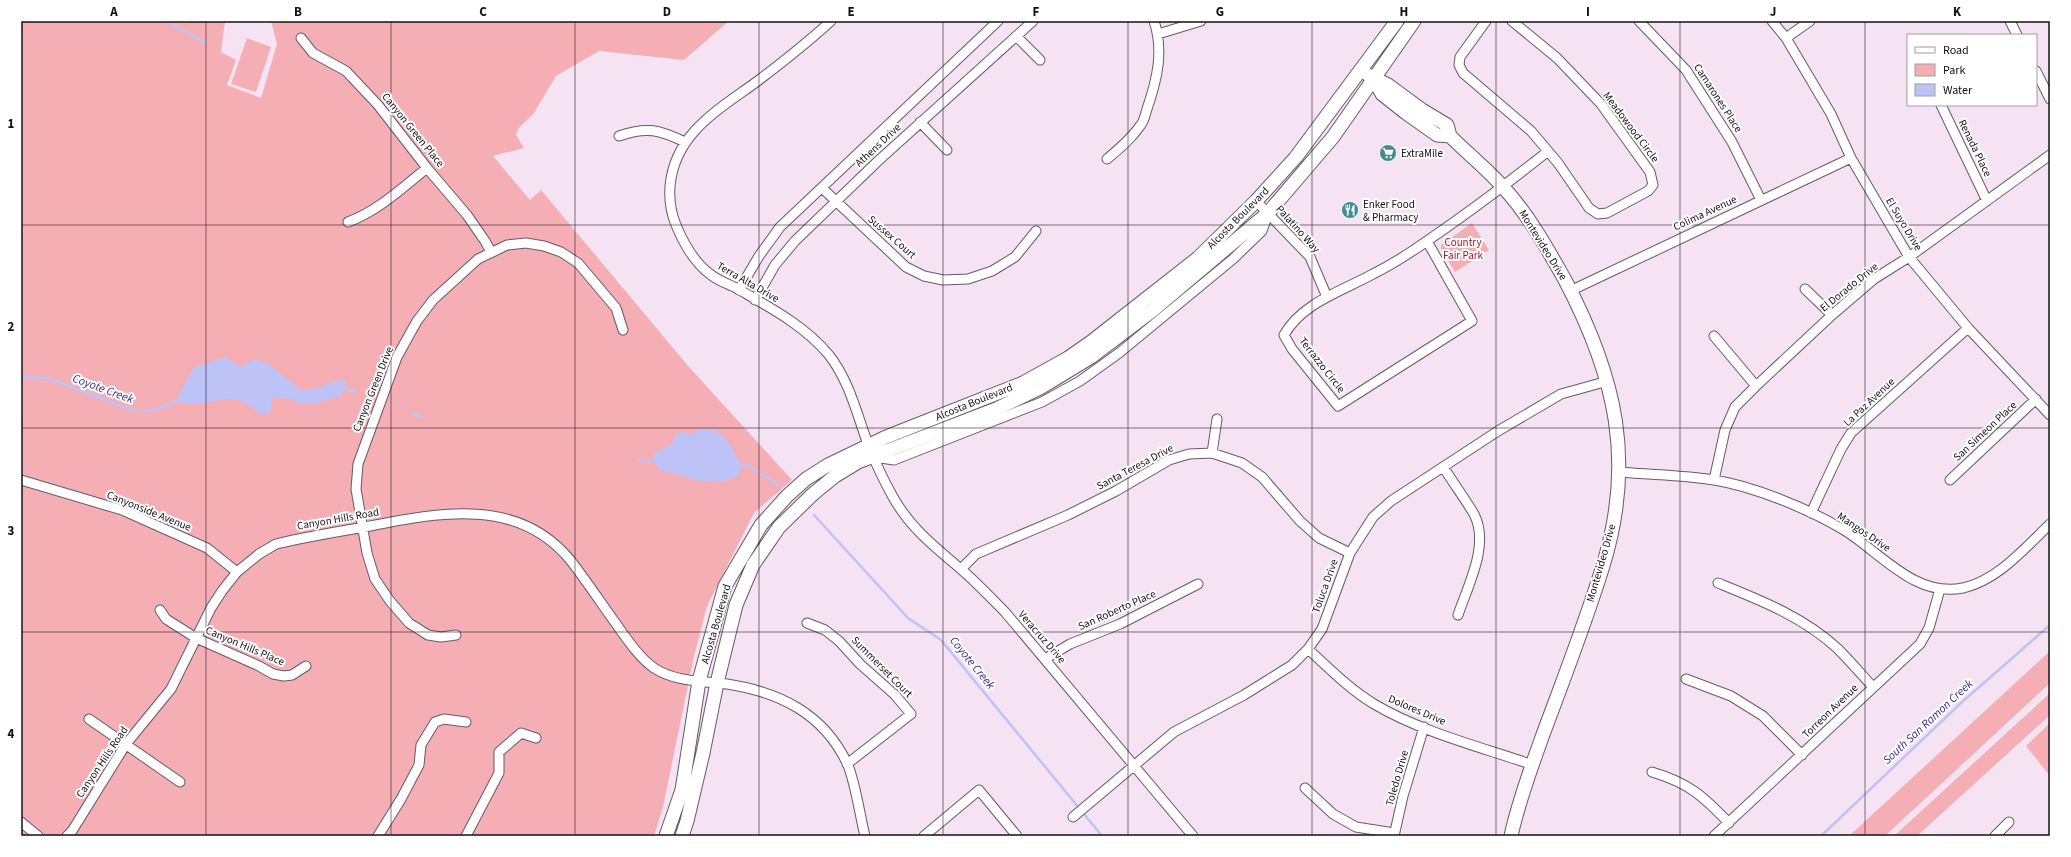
<svg xmlns="http://www.w3.org/2000/svg" width="2071" height="857" viewBox="0 0 2071 857" font-family="'Source Sans 3',sans-serif">
	<style>
		.green { fill: #f5aeb3 }
		.water { fill: #bdc3f7 }
		.lines { fill: none; stroke-linecap: round; stroke-linejoin: round }
		.stream { stroke: #bdc3f7; stroke-width: 2.5 }
		.street-casing { stroke: #695968; stroke-width: 11 }
		.secondary-casing { stroke: #695968; stroke-width: 15 }
		.street { stroke: #fff; stroke-width: 9 }
		.secondary { stroke: #fff; stroke-width: 13 }
		.grid { fill: none; stroke: #161016; stroke-width: 1; stroke-opacity: 0.55 }
		.labels { text-anchor: middle; dominant-baseline: central; stroke-width: 4; stroke-linejoin: round; paint-order: stroke }
		.street-label { font-size: 11px; fill: #161016; stroke: #fff }
		.poi-label { font-size: 11px; fill: #161016; stroke: #fff; text-anchor: start }
		.park-label { font-size: 11px; fill: #931c36; stroke: #fff }
		.water-label { font-size: 12px; font-style: italic; fill: #342c8c; stroke: #fff }
		.neatline { fill: none; stroke: #161016; stroke-width: 1.5 }
		.grid-label { font-size: 13px; text-anchor: middle; font-weight: bold; fill: #161016 }
	</style>
	<rect width="100%" height="100%" fill="#f5e3f4"/>
	<path class="green" d="M21,21h204l-4,31 15,8 -9,25 34,13 16,-54 -6,-23h458l-45,39 -85,-9 -43,25 -22,37 -16,16 -2,6 8,13 -31,8 37,44 11,-10 148,177 103,113 -38,33 -47,93 -13,50 -31,151 -9,29h-633z
		M247,38l24,9 -15,45 -25,-8z
		M1472,223l17,27 -34,22 -14,-23v-4z
		M2050,651v32l-165,153h-36z
		M2050,693v22l-133,121h-23z
		M2050,723v53l-24,-30z"/>
	<path class="water" d="M226,357l14,10 15,-8 14,5 32,26 17,-2 16,-7 13,-1 -6,16 -26,7h-17l-6,-4 -20,-1 -2,15 -10,1c-6,-4 -12,-11 -19,-13 -20,-7 -43,10 -63,0l-1,-3 17,-31z
		M700,429c25,-2 30,18 42,36l-4,11c-24,14 -53,0 -78,-6l-6,-9v-7c10,-7 20,-7 22,-21l8,-1 7,3z"/>
	<g class="lines">
		<path class="stream" d="M166,21l41,22
			M21,377l27,1 84,32 19,1 27,-10
			M344,388l12,4
			M412,413l10,4
			M638,460l16,1
			M742,465l7,1 30,19
			M814,515l94,103 33,22 161,196
			M1821,836l140,-133 89,-78"/>
		<g class="street-casing">
			<path id="street" d="M831,21c-23,21 -47,40 -72,59 -39,29 -84,52 -89,106 -1,14 1,27 6,39 7,17 19,38 34,49 8,7 19,10 28,15 33,19 67,37 91,66 21,27 28,60 40,92 7,17 15,34 24,50 17,31 43,51 69,73 15,13 29,28 43,42l188,224
				M1486,21l-26,36 -1,8 4,8 68,58 27,32 31,45 9,6 9,-1 41,-22 5,-6 -3,-13 -49,-68 -44,-46 -45,-37
				M1639,21l47,49 46,72 29,58
				M1772,21l14,17 45,76 20,44 58,99 59,71 82,87
				M2010,21l7,14
				M1158,34l43,-13
				M1016,36l24,24
				M301,38l12,15 33,18 32,34 49,63 40,47 18,26 6,11
				M1786,38l24,-17
				M2036,71l14,28
				M1941,105l46,96
				M920,122l27,28
				M619,136c28,-10 41,-6 66,6
				M1107,159c12,-10 24,-20 33,-33 4,-4 5,-11 7,-17 10,-29 17,-58 7,-88
				M822,188l84,79 18,9 19,4 25,-1 24,-8 23,-14 21,-26
				M1256,201l54,56 17,40
				M348,222c30,-11 54,-34 79,-54
				M1427,241l45,80 -134,85 -46,-57 -8,-14c18,-32 58,-44 89,-61 18,-9 37,-21 54,-33 41,-28 81,-58 120,-89
				M1805,289l27,26
				M739,290l20,-34 21,-29 218,-206
				M1570,291l281,-133
				M755,300l20,-35 20,-24 83,-80 155,-140
				M1714,336l42,50
				M1212,453l5,-34
				M874,457l20,3 148,-58 38,-21 39,-28 114,-94 29,-28 6,-17
				M1444,468c10,16 21,31 30,46 16,31 -6,71 -16,101
				M1620,472c31,3 63,3 94,8 39,6 95,29 130,50 36,22 71,68 119,58 35,-8 62,-40 87,-64
				M21,480l101,30 85,38 30,24
				M1714,480l11,-50 10,-23 21,-21 76,-71 42,-36 35,-22 141,-102
				M1950,480l86,-81
				M1811,513l30,-64 10,-16 117,-105
				M961,569l15,-15 92,-39 48,-24 53,-31 20,-6 23,-1 30,10 20,14 38,44 19,17 31,15
				M1718,583c42,17 86,34 120,66 12,12 23,25 35,38
				M160,610l6,9 30,19 63,28 14,8 11,2 8,-1 14,-9
				M807,623l18,7 14,11 21,23 35,31 16,19 -64,50
				M456,635l-15,2 -13,-2 -19,-12 -19,-22 -15,-22 -8,-26 -11,-64 2,-25 39,-107 20,-36 16,-21 45,-41 29,-14 19,-2 18,3 17,6 17,11 38,45 7,22
				M1308,649c21,19 41,40 66,55 47,28 107,43 159,61
				M1045,659l25,-15 50,-20 78,-40
				M1686,679l45,17 32,20 39,39
				M89,719l91,63
				M1652,772c37,11 51,24 77,51
				M1305,788l28,26 23,13 38,6
				M1073,817l101,-85 70,-37 48,-30 16,-16 14,-20 28,-76 23,-36 18,-16 107,-70 63,-37 47,-13
				M21,822l17,14
				M67,836l5,-5 54,-87 45,-55 40,-81 11,-17 15,-19 22,-18 17,-10c29,-7 59,-12 89,-17 71,-14 153,-32 206,34 17,22 32,45 48,67 10,14 21,30 35,40 21,14 49,13 73,16 52,8 96,29 120,79 8,17 13,53 18,73
				M378,836l23,-37 18,-34 2,-20 14,-23 9,-3 22,3
				M466,836l33,-63v-21l22,-19 15,5
				M924,836l55,-46 38,46
				M1394,836l9,-40 21,-69
				M1714,836l206,-192 9,-16 11,-39
				M1995,836l14,-14"/>
		</g>
		<g class="secondary-casing">
			<path id="secondary" d="M1368,75l20,10 34,25 25,15 3,11c17,17 37,33 53,51 25,27 44,61 62,93 51,97 71,182 37,289 -18,58 -40,114 -61,171 -11,31 -23,63 -30,96
				M1374,79l8,15 24,19 31,22 13,1
				M666,836l16,-46 17,-109 26,-95 36,-61 26,-29 19,-17 22,-14 58,-28 137,-54 45,-25 23,-16 107,-84 58,-57 40,-44 101,-136
				M682,836l5,-15 16,-68 14,-70 19,-78 17,-40 26,-38 34,-33 22,-18 23,-14 138,-53 44,-21 51,-31 62,-47 115,-97 65,-76 81,-116"/>
		</g>
		<use href="#street" class="street"/>
		<use href="#secondary" class="secondary"/>
	</g>
	<path class="grid" d="M206,21v815M391,21v815M575,21v815M759,21v815M943,21v815M1128,21v815M1312,21v815M1496,21v815M1680,21v815M1865,21v815M21,225h2029M21,428h2029M21,632h2029"/>
	<defs>
		<g id="supermarket-disc" transform="scale(0.9)"><circle r="9.5" fill="#458b95" stroke="#fff"/><path d="M-6-5.5h2.5l.6 2H6L4.5 2H-2.5L-4.4-4H-6ZM-1.5 3.2a1.3 1.3 0 1 0 .1 0ZM3 3.2a1.3 1.3 0 1 0 .1 0Z" fill="#fff"/></g>
		<g id="restaurant-disc" transform="scale(0.9)"><circle r="9.5" fill="#458b95" stroke="#fff"/><path d="M-5-6h1v4h1v-4h1v4h1v-4h1v5L-1.5 .5V6h-2V.5L-5-1ZM5-6V6H3V1.5H1.5Q1.5-4 5-6Z" fill="#fff"/></g>
	</defs>
	<g fill-rule="evenodd">
		<use href="#supermarket-disc" x="1388" y="153"/>
		<use href="#restaurant-disc" x="1350" y="210"/>
	</g>
	<g class="labels">
		<g class="street-label">
			<text transform="translate(1718 98) rotate(57)">Camarones Place</text>
			<text transform="translate(1631 127) rotate(53)">Meadowood Circle</text>
			<text transform="translate(413 130) rotate(51)">Canyon Green Place</text>
			<text transform="translate(878 145) rotate(-43)">Athens Drive</text>
			<text transform="translate(1975 148) rotate(64)">Renada Place</text>
			<text transform="translate(1705 213) rotate(-25)">Colima Avenue</text>
			<text transform="translate(1238 218) rotate(-45)">Alcosta Boulevard</text>
			<text transform="translate(1904 224) rotate(59)">El Suyo Drive</text>
			<text transform="translate(1298 229) rotate(48)">Palatino Way</text>
			<text transform="translate(892 237) rotate(41)">Sussex Court</text>
			<text transform="translate(1543 245) rotate(58)">Montevideo Drive</text>
			<text transform="translate(748 282) rotate(30)">Terra Alta Drive</text>
			<text transform="translate(1849 287) rotate(-39)">El Dorado Drive</text>
			<text transform="translate(1322 365) rotate(52)">Terrazzo Circle</text>
			<text transform="translate(373 389) rotate(-68)">Canyon Green Drive</text>
			<text transform="translate(974 402) rotate(-22)">Alcosta Boulevard</text>
			<text transform="translate(1869 402) rotate(-43)">La Paz Avenue</text>
			<text transform="translate(1985 431) rotate(-43)">San Simeon Place</text>
			<text transform="translate(1135 467) rotate(-28)">Santa Teresa Drive</text>
			<text transform="translate(149 511) rotate(22)">Canyonside Avenue</text>
			<text transform="translate(338 519) rotate(-10)">Canyon Hills Road</text>
			<text transform="translate(1864 532) rotate(34)">Mangos Drive</text>
			<text transform="translate(1601 563) rotate(-74)">Montevideo Drive</text>
			<text transform="translate(1325 586) rotate(-70)">Toluca Drive</text>
			<text transform="translate(1117 610) rotate(-24)">San Roberto Place</text>
			<text transform="translate(716 624) rotate(-74)">Alcosta Boulevard</text>
			<text transform="translate(1042 637) rotate(49)">Veracruz Drive</text>
			<text transform="translate(245 646) rotate(23)">Canyon Hills Place</text>
			<text transform="translate(882 667) rotate(45)">Summerset Court</text>
			<text transform="translate(1417 710) rotate(23)">Dolores Drive</text>
			<text transform="translate(1830 711) rotate(-44)">Torreon Avenue</text>
			<text transform="translate(102 762) rotate(-56)">Canyon Hills Road</text>
			<text transform="translate(1397 778) rotate(-74)">Toledo Drive</text>
		</g>
		<g class="poi-label">
			<text x="1401" y="153">ExtraMile</text>
			<text x="1363" y="204">Enker Food<tspan x="1363" dy="13">&amp; Pharmacy</tspan></text>
		</g>
		<g class="park-label">
			<text x="1463" y="242">Country<tspan x="1463" dy="13">Fair Park</tspan></text>
		</g>
		<g class="water-label">
			<text transform="translate(103 389) rotate(20)">Coyote Creek</text>
			<text transform="translate(972 663) rotate(51)">Coyote Creek</text>
			<text transform="translate(1928 722) rotate(-43)">South San Ramon Creek</text>
		</g>
	</g>
	<rect width="2071" height="857" fill="none" stroke="#ffffff" stroke-width="44"/>
	<rect x="1907" y="34" width="130" height="72" fill="#ffffff" stroke="#a29fa2"/>
	<rect x="1915" y="47" width="20" height="6" fill="#ffffff" stroke="#a29fa2"/>
	<text x="1943" y="54" font-size="12" fill="#161016">Road</text>
	<rect x="1915" y="64" width="20" height="12" fill="#f5aeb3" stroke="#a29fa2"/>
	<text x="1943" y="74" font-size="12" fill="#161016">Park</text>
	<rect x="1915" y="84" width="20" height="12" fill="#bdc3f7" stroke="#a29fa2"/>
	<text x="1943" y="94" font-size="12" fill="#161016">Water</text>
	<rect x="22" y="22" width="2027" height="813" class="neatline"/>
	<g class="grid-label">
		<text x="114" y="16">A</text>
		<text x="298" y="16">B</text>
		<text x="483" y="16">C</text>
		<text x="667" y="16">D</text>
		<text x="851" y="16">E</text>
		<text x="1036" y="16">F</text>
		<text x="1220" y="16">G</text>
		<text x="1404" y="16">H</text>
		<text x="1588" y="16">I</text>
		<text x="1773" y="16">J</text>
		<text x="1957" y="16">K</text>
		<text x="11" y="128">1</text>
		<text x="11" y="331">2</text>
		<text x="11" y="535">3</text>
		<text x="11" y="738">4</text>
	</g>
</svg>
